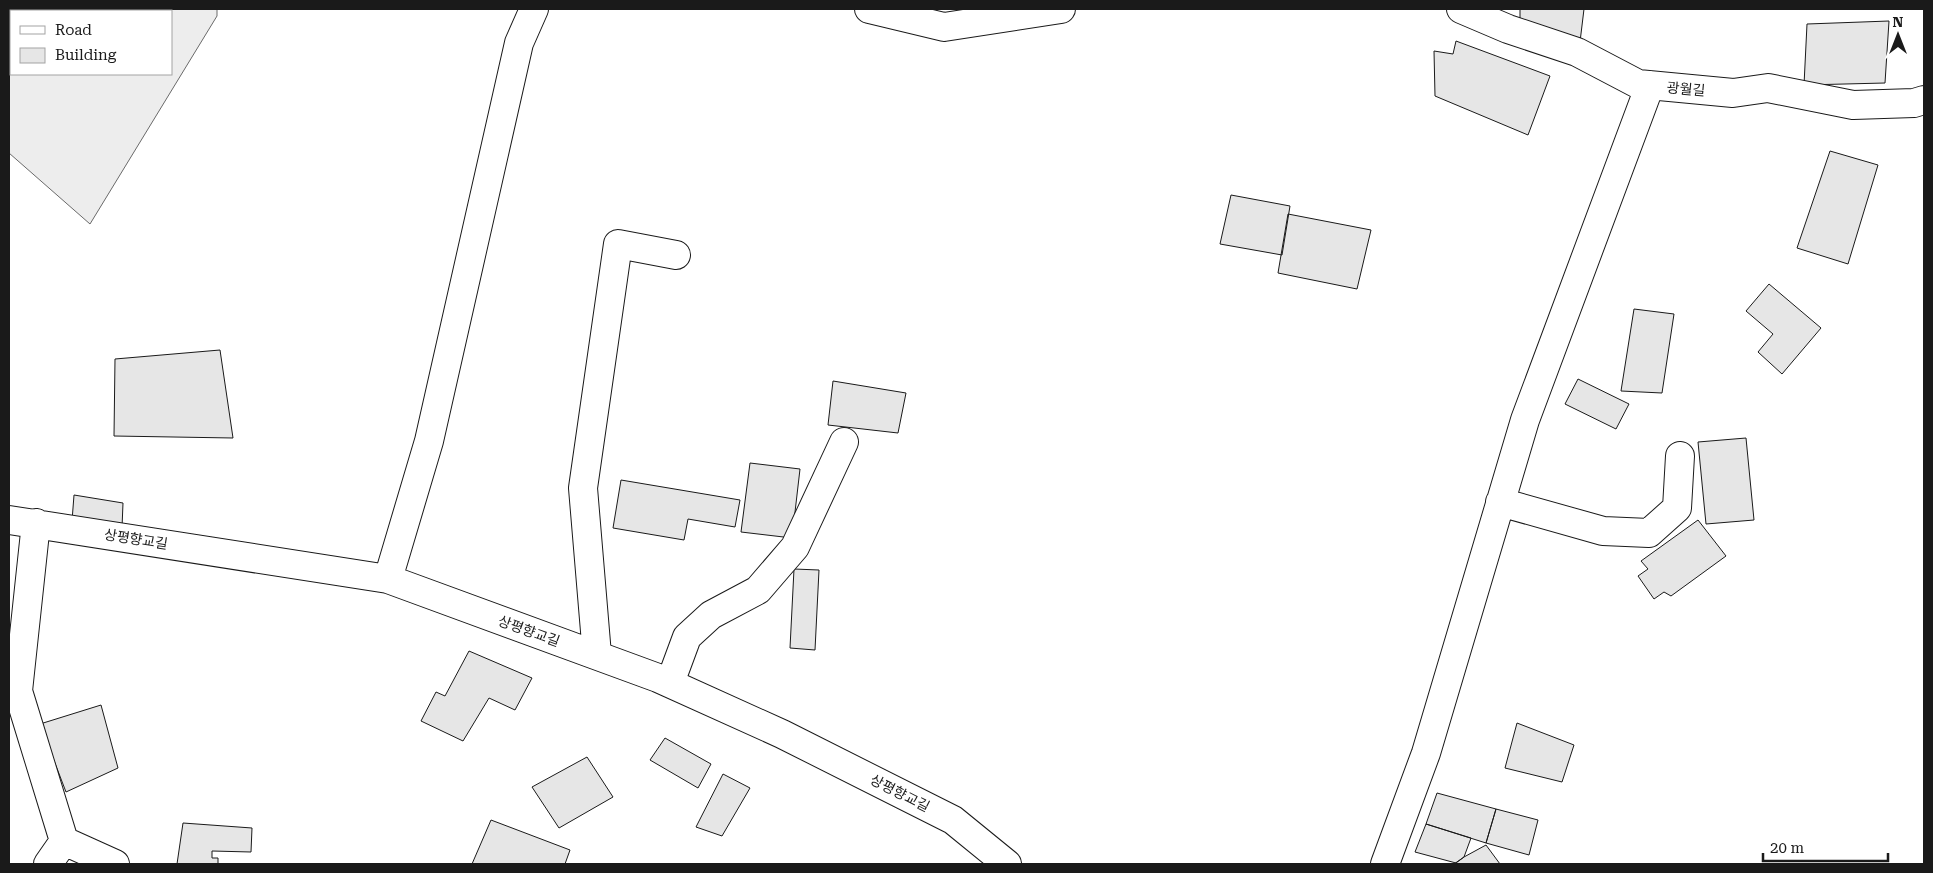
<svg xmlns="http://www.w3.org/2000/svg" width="1933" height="873" viewBox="0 0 1933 873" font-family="'Roboto Serif','Noto Sans KR',serif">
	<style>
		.built { fill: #ededed; stroke: #6a6a6a; fill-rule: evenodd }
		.building { fill: #e6e6e6; stroke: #1a1a1a }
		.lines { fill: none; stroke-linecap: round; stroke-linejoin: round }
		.minor-casing { stroke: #1a1a1a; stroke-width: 30 }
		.minor { stroke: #fff; stroke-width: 28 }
		.labels { text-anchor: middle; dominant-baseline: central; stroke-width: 4; stroke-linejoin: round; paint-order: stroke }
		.street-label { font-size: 14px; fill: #1a1a1a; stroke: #fff }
	</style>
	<rect width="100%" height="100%" fill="#fff"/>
	<path class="built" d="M9,9h208v7l-127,208 -81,-71zM11,11h160v63h-160z"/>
	<path class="building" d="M1520,9h64l-4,33 -60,-22z
		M1889,21l-4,62 -81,2 3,-61z
		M1456,41l94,35 -22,59 -93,-39 -1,-45 19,3z
		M1830,151l48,14 -30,99 -51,-16z
		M1231,195l59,11 -8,49 -62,-11z
		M1288,214l83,16 -14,59 -79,-16z
		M1769,284l52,44 -39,46 -24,-22 15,-18 -27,-23z
		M1634,309l40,5 -12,79 -41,-2z
		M220,350l13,88 -119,-2 1,-77z
		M1578,379l51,25 -13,25 -51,-25z
		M833,381l73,12 -8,40 -70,-8z
		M1746,438l8,82 -48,4 -8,-82z
		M750,463l50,6 -8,69 -51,-6z
		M621,480l119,20 -5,27 -47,-8 -4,21 -71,-12z
		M74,495l49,8 -1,25 -50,-7z
		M1698,520l28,36 -55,40 -7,-4 -10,7 -16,-23 10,-7 -7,-8z
		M794,569l25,1 -4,80 -25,-2z
		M469,651l63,27 -17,32 -26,-12 -26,43 -42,-20 15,-29 9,4z
		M101,705l17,63 -52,24 -26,-68z
		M1517,723l57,22 -12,37 -57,-14z
		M665,738l46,26 -13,24 -48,-28z
		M587,757l26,40 -54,31 -27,-41z
		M723,774l27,14 -28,48 -26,-9z
		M1437,793l59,16 -10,34 -60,-19z
		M1496,809l42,11 -9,35 -43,-12z
		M491,820l79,30 -5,14h-93z
		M183,823l69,5 -1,24 -39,-1v7h6v6h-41z
		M1426,824l45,14 -7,19 -8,6 -41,-11z
		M1486,845l14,19h-46l10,-7z"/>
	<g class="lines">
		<g class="minor-casing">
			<path id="minor" d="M869,9l75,18 117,-18
				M1461,9l47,20 69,23 61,32 95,9 35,-5 85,17 61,-2 10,-3
				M1500,502l103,29 46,2 28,-25 3,-52
				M9,520l379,59 270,99 124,56 171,86 54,44
				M36,523l-18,168 46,150 51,23
				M388,579l41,-138 90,-398 15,-34
				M597,655l-14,-167 35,-244 58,11
				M670,683l17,-46 24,-22 47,-25 37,-43 49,-105
				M48,864l16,-23
				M1385,864l41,-111 99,-333 125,-335"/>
		</g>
		<use href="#minor" class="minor"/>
	</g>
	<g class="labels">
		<g class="street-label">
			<text transform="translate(1686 89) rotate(5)">광월길</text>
			<text transform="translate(136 539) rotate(9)">상평향교길</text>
			<text transform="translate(529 631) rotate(20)">상평향교길</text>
			<text transform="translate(900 793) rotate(27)">상평향교길</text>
		</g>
	</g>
	<rect width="1933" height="873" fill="none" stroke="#1a1a1a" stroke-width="20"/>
	<rect x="10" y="10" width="162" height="65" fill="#ffffff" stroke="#a3a3a3"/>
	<rect x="20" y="26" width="25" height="8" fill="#ffffff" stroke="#a3a3a3"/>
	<text x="55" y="35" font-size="15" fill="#1a1a1a">Road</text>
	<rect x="20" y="48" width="25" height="15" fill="#e6e6e6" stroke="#a3a3a3"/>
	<text x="55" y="60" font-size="15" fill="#1a1a1a">Building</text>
	<g transform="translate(1898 35)" stroke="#ffffff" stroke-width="4" paint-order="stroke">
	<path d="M0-4L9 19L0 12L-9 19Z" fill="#1a1a1a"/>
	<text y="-8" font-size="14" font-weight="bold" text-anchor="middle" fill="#1a1a1a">N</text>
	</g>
	<path d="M1763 853v8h125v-8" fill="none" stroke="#1a1a1a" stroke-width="2.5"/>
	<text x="1770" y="853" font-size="15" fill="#1a1a1a" stroke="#ffffff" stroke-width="4" paint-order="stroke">20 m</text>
</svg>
